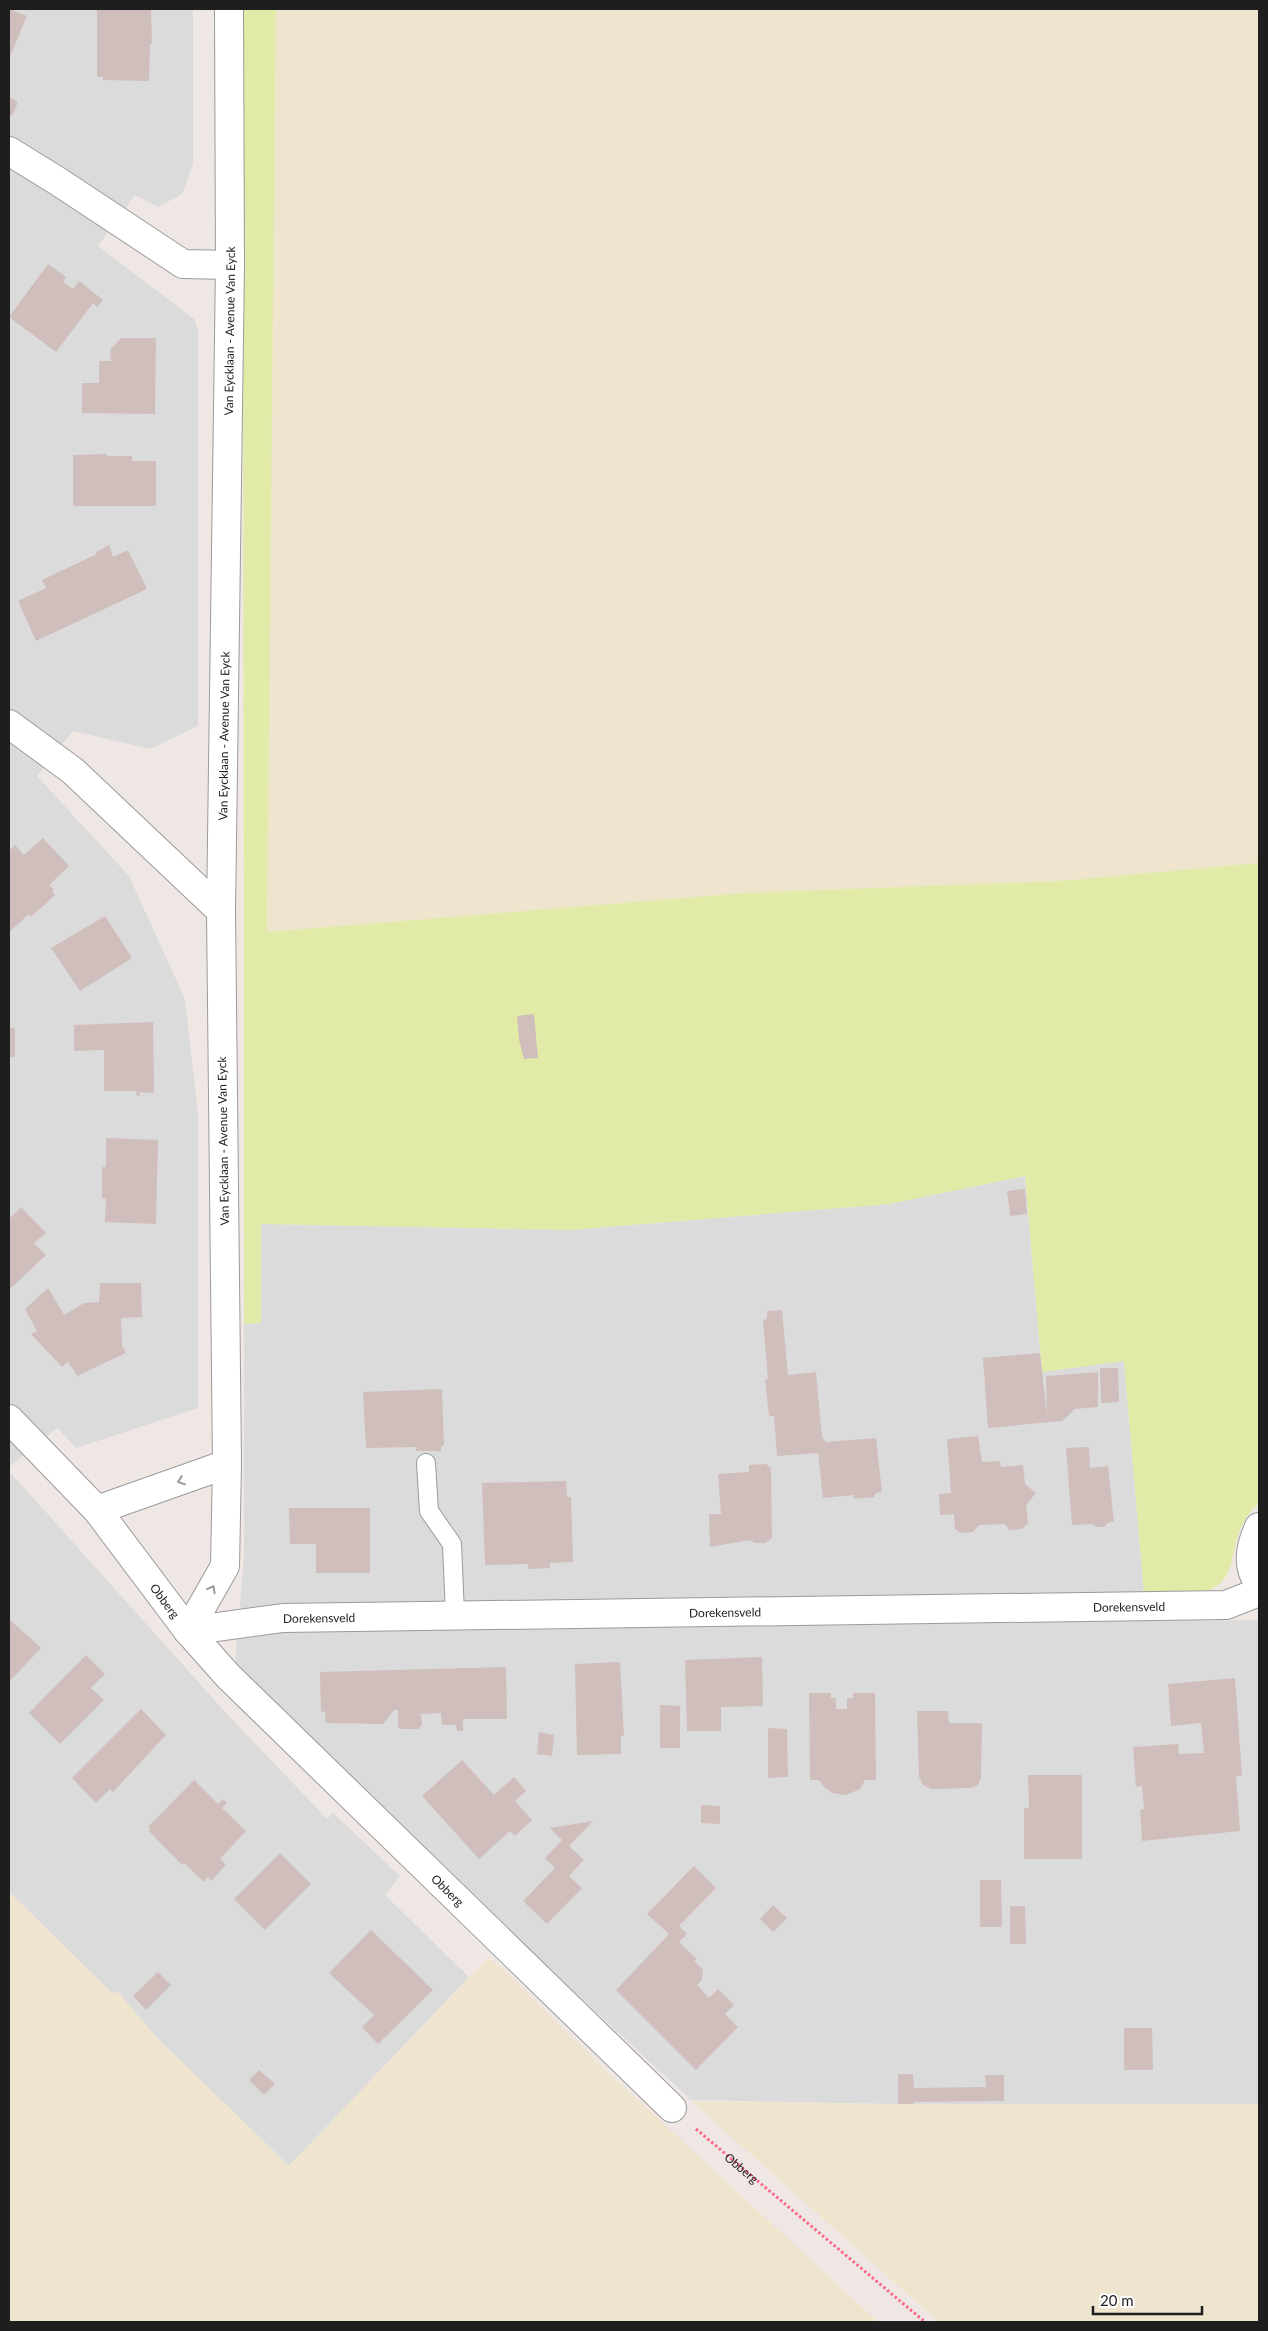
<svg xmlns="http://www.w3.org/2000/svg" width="1268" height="2331" viewBox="0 0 1268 2331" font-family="Lato,sans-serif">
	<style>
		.residential { fill: #dcdbdb }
		.farmland { fill: #efe5ce }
		.grass { fill: #e1eba7 }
		.building { fill: #cfbebc }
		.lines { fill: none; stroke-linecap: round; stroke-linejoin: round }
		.service-casing { stroke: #9b9b9b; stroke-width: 20 }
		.minor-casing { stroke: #9b9b9b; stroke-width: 30 }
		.path { stroke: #fe658c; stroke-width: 3; stroke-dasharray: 2.5 2.5; stroke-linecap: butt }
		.service { stroke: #fff; stroke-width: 18 }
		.minor { stroke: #fff; stroke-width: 28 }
		.oneway { stroke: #9a9a9a }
		.labels { text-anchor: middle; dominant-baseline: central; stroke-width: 4; stroke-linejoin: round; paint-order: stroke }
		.street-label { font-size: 12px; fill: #1e1e1e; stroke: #fff }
	</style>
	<rect width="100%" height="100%" fill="#efe7e3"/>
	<path class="residential" d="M9,9h184v155l-11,30 -24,13 -23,-12 -37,51 96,73 4,11v396l-48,23 -77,-18 -36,45 92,100 56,123 13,115v294l-122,40 -19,-20 -48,39z
		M1025,1176l17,195 82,-10 20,232 -837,14 -5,25 373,-8 584,-4v484h-369l-199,-4 -178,-165 -278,-271 9,-109v-231l17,-2v-98l309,6 319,-26z
		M9,1471l218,243 82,86 18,19 6,-6 67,63 -15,19 84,82 -180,189 -131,-127 -41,-48 -4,3 -104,-102z"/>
	<path class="farmland" d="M276,9h983v854l-199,18 -315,12 -478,39z
		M9,1892l104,102 4,-3 41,48 131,127 200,-209 112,109 277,256h-869z
		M691,2101l199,3h369v218h-320z"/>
	<path class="grass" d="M243,9h33l-9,923 478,-39 315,-12 199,-18v640c-11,10 -18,21 -22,36 -6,21 -6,48 -35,53 -18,3 -39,0 -58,1l-20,-232 -82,11 -17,-196 -136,28 -319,26 -309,-6v99l-17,1z"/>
	<path class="building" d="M9,9l18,7 -18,43z
		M97,9h54l1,35h-2l-1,37 -46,-1v-3h-6z
		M9,97l9,5 -6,14 -3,-1z
		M48,264l18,13 -3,5 10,7 6,-8 24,19 -6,7 -4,-4 -37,49 -47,-35z
		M121,338h35l-1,76 -73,-1v-30h17v-22h12l-1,-11z
		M107,454v2h25v5h24v45h-83v-51z
		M109,545l4,12 15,-7 19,39 -111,52 -18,-40 28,-13 -4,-8 55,-26 -1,-2z
		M43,838l26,28 -20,19 5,5 -2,2 3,3 -24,22 -2,-3 -20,18v-81l6,-6 9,10z
		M105,916l27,42 -52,33 -29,-43z
		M534,1014l4,44 -14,1 -5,-19 -2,-24z
		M153,1022l1,71 -15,-1 1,4 -4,-1 1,-4h-33v-41l-30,1v-26z
		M9,1028h6v29h-6z
		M106,1138l52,2 -2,84 -51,-2 1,-23 -4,-1v-31h4z
		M1025,1189l2,25 -17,2 -3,-25z
		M21,1207l25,26 -12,10 12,12 -37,35v-71z
		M100,1283h41l1,34 -21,1 1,27 4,8 -47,22 -1,2 -10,-15 -6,5 -31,-33 6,-3 -12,-22 23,-21 16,27 20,-12 15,-1z
		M782,1310l6,65 28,-3 6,65 4,5 50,-4 6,54 -6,1 -2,4 -20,2v-4l-31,3 -5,-45 -41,3 -3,-40h-5l-4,-36 3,-1 -5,-59 4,-1v-8z
		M1040,1353l7,64 -1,-41 52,-4v35l-23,2 -13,12 -74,7 -5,-70z
		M1100,1368h18l1,34 -18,1z
		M442,1389l2,57h-3v5h-25v-4l-50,1 -3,-56z
		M978,1436l4,26 18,-1 1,6 22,-2 2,19 11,9 -10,12 2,18 -6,6 -13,1 -4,-6 -26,1 -6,7 -12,1 -6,-4 -1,-15 -14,1 -1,-21 12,-1 -4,-54z
		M1089,1447l1,21 18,-2 6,56h-5l-5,5h-7l-5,-3 -20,1 -6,-77z
		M766,1464l5,4 1,70 -7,5h-10l-5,-3 -40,7 -1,-33h12l-3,-40 31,-2v-7z
		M566,1481l1,16h4l2,65 -23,1v5l-22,1v-5l-43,1 -3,-82z
		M289,1508h81v65h-54v-29h-26z
		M9,1619l32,29 -32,34z
		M86,1655l19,19 -14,14 13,12 -44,44 -31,-31z
		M762,1657l1,49 -42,1v24h-34l-2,-71z
		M620,1662l4,74h-3v18l-44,1 -2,-91z
		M506,1667l1,52h-44v12h-6l-1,-6h-14l-1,-12 -20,1 1,11 -4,4h-17l-3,-2v-17h-4l-11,14 -57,-1 -1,-12 -4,1 -1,-40z
		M1235,1678l7,98h-6l4,55 -98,10 -2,-31 4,-1 -2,-23 -6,1 -3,-40 45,-3 1,10 25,-1 -3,-30 -30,3 -3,-42z
		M809,1693h22v5h5v11h11v-11h6v-5h22l1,87h-11l-5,9 -14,6 -14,-2 -9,-7 -4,-6h-9z
		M660,1705l20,1v42h-20z
		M141,1709l25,26 -53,57 -3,-3 -14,14 -24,-25z
		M917,1711h31l1,12h33l-1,54 -3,8 -8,3 -39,1 -8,-4 -4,-8z
		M768,1728l19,1 1,48 -20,1z
		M539,1732l15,3 -2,21 -15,-2z
		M462,1760l32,35 20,-18 12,14 -11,10 17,19 -17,16 -5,-5 -31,28 -57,-63z
		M1028,1775h54v84h-58v-51h5z
		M194,1780l24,24 5,-5 4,4 -5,5 24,23 -26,28 6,6 -15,16 -3,-4 -4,5 -20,-19 -2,2 -33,-34 1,-3 -2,-1z
		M701,1805l19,1v18l-19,-1z
		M593,1821l-24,25 15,14 -15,16 13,12 -35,36 -24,-23 32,-33 -10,-10 17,-18 -12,-12z
		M280,1853l31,31 -46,46 -31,-31z
		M694,1866l22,22 -37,38 8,8 -8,8 18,17 -3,2 9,8 -1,11 -5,5 12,13 9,-9 16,16 -9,9 13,13 -42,43 -80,-80 53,-56 -22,-20z
		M980,1880h21l1,47h-22z
		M773,1905l14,13 -14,14 -13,-13z
		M1010,1906h15l1,38h-16z
		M371,1930l62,60 -55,54 -16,-17 12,-12 -45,-42z
		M158,1972l13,13 -25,25 -13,-14z
		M1124,2028h28l1,42h-29z
		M259,2070l16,14 -11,11 -15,-15z
		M898,2074h15l1,14 72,-1 -1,-12h19v26l-91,1v2h-15z"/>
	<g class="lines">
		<g class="service-casing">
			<path id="service" d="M426,1463l3,48 23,33 3,71"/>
		</g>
		<g class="minor-casing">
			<g id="minor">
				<path d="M9,151l50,31 124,82 47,1"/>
				<path d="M9,724l64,47 148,140"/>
				<path id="s2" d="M9,1419l88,91 91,121 40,45 444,432"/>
				<path d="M97,1510l130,-46"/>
				<path d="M1259,1527c-9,19 -13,39 0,57"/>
				<path id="s3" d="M188,1631l37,-65 2,-102 -6,-553 9,-646 -1,-256"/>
				<path id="s4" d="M188,1631l95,-13 943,-13 33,-13"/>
			</g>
		</g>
		<path class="path" id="s1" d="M696,2129l229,193"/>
		<use href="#service" class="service"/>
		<use href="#minor" class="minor"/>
	</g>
	<defs><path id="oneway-chevron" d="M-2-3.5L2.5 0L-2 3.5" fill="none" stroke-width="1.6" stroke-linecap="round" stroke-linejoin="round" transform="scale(1.25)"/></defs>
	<g class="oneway">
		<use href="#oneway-chevron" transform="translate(181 1481) rotate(159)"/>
		<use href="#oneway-chevron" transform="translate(212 1589) rotate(-61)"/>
	</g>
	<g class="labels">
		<g class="street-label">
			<text stroke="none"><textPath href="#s3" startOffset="1310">Van Eycklaan - Avenue Van Eyck</textPath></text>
			<text stroke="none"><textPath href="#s3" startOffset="905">Van Eycklaan - Avenue Van Eyck</textPath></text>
			<text transform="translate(223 1141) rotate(-91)">Van Eycklaan - Avenue Van Eyck</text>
			<text stroke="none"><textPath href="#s2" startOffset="240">Obberg</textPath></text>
			<text stroke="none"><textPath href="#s4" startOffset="942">Dorekensveld</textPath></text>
			<text stroke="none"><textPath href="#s4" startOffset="538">Dorekensveld</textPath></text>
			<text stroke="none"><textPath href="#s4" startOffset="132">Dorekensveld</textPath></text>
			<text stroke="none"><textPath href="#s2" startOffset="645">Obberg</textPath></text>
			<text stroke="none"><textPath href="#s1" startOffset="60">Obberg</textPath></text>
		</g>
	</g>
	<rect width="1268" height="2331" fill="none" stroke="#1e1e1e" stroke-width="20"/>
	<path d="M1093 2306v8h109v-8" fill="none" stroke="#1e1e1e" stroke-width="2.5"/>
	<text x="1100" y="2306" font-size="15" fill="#1e1e1e" stroke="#ffffff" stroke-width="4" paint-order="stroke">20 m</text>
</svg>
